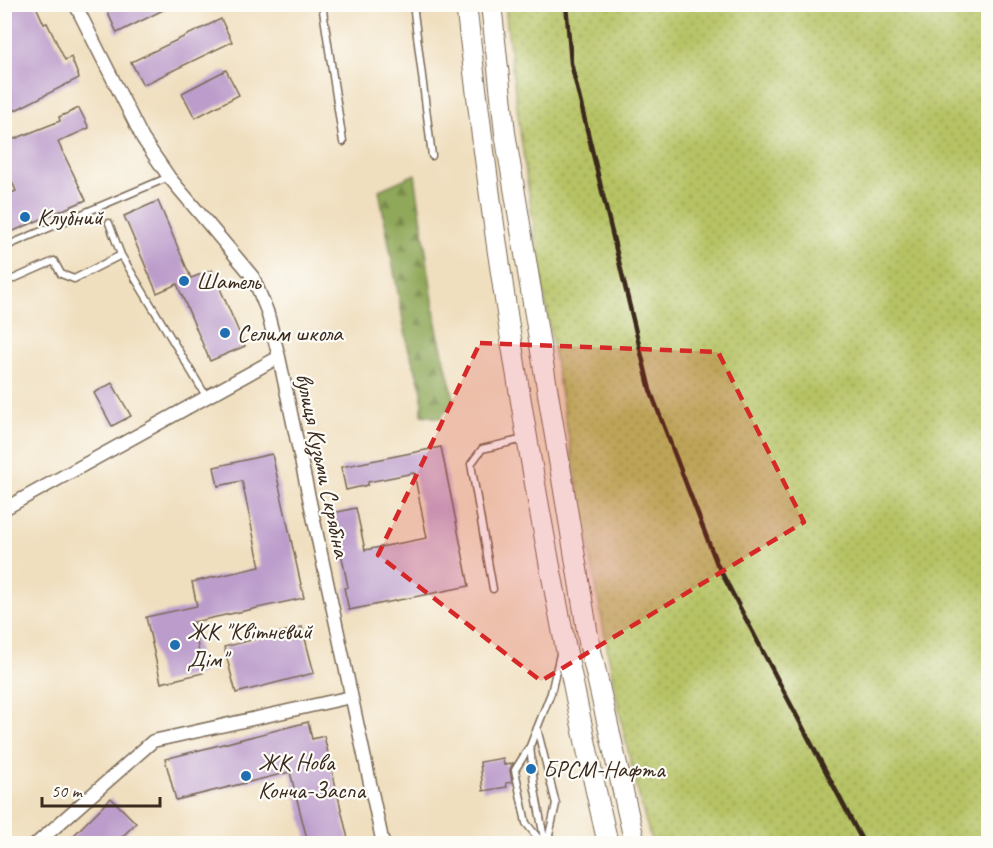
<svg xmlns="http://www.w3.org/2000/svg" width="993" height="848" viewBox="0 0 993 848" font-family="Caveat,sans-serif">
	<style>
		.grass { fill: url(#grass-dots); stroke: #787641; stroke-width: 1.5 }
		.forest { fill: url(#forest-firs); stroke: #66693c; stroke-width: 1.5 }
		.building { fill: #bc9ccb }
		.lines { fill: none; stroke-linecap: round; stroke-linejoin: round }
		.service-casing { stroke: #7a6956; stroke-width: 9 }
		.minor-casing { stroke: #7a6956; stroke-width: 15 }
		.primary-casing { stroke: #7a6956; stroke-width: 22 }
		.service { stroke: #fff; stroke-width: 6 }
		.minor { stroke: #fff; stroke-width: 12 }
		.primary { stroke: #fff; stroke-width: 20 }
		.rail { stroke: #3b2a1e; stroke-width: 4.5 }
		.marked { fill: #d62828; fill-opacity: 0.2; stroke: #d62828; stroke-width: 4.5; stroke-dasharray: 12 8; stroke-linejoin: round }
		.poi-dot { fill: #1f6fb2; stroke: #fdfcf7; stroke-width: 2 }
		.labels { text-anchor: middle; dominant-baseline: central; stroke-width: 4.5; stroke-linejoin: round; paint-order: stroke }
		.poi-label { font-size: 24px; fill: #3b2a1e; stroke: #fdfcf7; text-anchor: start }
		.street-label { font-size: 24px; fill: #3b2a1e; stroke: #fdfcf7 }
	</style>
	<defs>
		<pattern id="grass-dots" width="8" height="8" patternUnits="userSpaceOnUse" patternTransform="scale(1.5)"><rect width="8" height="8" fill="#b6c264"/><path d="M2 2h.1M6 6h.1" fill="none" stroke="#959e52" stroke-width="1.8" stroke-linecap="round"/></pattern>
		<pattern id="forest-firs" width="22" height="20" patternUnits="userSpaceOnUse" patternTransform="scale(1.5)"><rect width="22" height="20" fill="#90a85a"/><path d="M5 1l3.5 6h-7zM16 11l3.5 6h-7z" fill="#77894a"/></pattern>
	</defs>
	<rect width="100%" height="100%" fill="#fdfcf7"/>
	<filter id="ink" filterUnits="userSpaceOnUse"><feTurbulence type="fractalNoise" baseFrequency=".0167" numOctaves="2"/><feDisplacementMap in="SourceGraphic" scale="12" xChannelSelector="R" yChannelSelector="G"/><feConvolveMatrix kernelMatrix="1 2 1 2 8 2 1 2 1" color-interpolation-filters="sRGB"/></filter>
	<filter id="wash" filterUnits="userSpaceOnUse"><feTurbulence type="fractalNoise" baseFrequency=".008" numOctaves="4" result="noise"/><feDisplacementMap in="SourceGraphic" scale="24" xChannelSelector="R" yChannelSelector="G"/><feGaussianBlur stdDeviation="1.35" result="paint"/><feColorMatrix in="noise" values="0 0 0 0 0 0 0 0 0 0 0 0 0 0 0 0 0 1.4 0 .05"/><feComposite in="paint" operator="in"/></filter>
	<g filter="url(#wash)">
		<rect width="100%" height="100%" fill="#f0dfbf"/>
		<path class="grass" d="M505,5h483v838h-336c-29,-97 -46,-201 -64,-301 -34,-178 -64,-357 -83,-537z"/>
		<path class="forest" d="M415,174l22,155 17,70 -13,19 -19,-3v-25l-14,-43 -29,-157z"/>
		<g id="blocks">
			<path class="building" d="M4,4h31l9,20 3,-1 18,37 6,-3 8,21 -75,38z
				M121,4h54l-58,29 -10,-22z
				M221,19l11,23 -89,43 -12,-23z
				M226,70l13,25 -44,23 -13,-25z
				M79,108l10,20 -31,14 28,58 -82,35v-39l12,-5 -12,-28v-20l56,-22 -1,-4z
				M158,201l33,77 21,-8 33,76 -35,15 -33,-77 -20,9 -33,-77z
				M112,383l19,33 -19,10 -18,-33z
				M441,447l28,139 -120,24 -5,-22 4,-1 -15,-74 23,-5 9,42 62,-12 -13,-65 -46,9v3l-22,5 -5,-23z
				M272,454l32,144 -111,24 10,51 -42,10 -15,-66 51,-11 -5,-24 68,-15 -18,-86 -24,5 -4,-19z
				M302,627l12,46 -78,20 -12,-46z
				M308,722l4,17 12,-3 25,107h-41l-18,-71 -114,28 -11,-41z
				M503,758l1,7 9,-2 -3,7 2,12 -6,1 1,4 -24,4 -3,-29z
				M111,798l25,25 -20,20h-50z"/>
		</g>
	</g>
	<g filter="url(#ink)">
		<use href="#blocks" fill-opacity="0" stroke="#7a6956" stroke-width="1.5"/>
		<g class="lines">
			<g class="service-casing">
				<path id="service" d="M322,4l21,138
					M413,4l19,152
					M109,223l12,32 85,141
					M4,247l165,-70
					M4,283l50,-22 7,13 13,5 47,-24
					M493,589l-22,-125 11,-15 42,-10
					M537,728l19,76 -9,40
					M530,746l-15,24 11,53 17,21
					M545,844l-11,-60 -4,-38 21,-53 9,-39"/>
			</g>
			<g class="minor-casing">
				<path id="minor" d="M75,4l68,135 26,38 84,100 14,34 12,46 104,487
					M4,509l275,-152
					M36,844l117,-103 198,-44"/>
			</g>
			<g class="primary-casing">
				<path id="primary" d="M466,4c32,283 78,563 142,840
					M491,4l14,129 84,509 46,202"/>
			</g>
			<use href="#service" class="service"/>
			<use href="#minor" class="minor"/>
			<use href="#primary" class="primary"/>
			<path class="rail" d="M566,4l5,59 79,327 67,174 147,280"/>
		</g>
	</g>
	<path class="marked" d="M480,343l238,9 86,170 -263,159 -163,-126z"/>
	<g class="poi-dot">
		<circle cx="25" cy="217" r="6"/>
		<circle cx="184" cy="281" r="6"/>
		<circle cx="225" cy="333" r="6"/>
		<circle cx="175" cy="645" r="6"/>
		<circle cx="531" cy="769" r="6"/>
		<circle cx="246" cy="776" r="6"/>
	</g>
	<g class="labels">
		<g class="poi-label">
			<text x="37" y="217">Клубний</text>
			<text x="196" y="281">Шатель</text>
			<text x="237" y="333">Селим школа</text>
			<text x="187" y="631">ЖК "Квітневий<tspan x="187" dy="28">Дім"</tspan></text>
			<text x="258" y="762">ЖК Нова<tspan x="258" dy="28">Конча-Заспа</tspan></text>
			<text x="543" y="769">БРСМ-Нафта</text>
		</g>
		<g class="street-label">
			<text transform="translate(323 465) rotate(78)">вулиця Кузьми Скрябіна</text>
		</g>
	</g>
	<rect width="993" height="848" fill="none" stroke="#fdfcf7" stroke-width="24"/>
	<path d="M42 797v9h118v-9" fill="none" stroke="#3b2a1e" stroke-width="3"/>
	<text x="51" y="797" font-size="18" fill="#3b2a1e" stroke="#fdfcf7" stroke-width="4.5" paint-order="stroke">50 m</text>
</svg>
